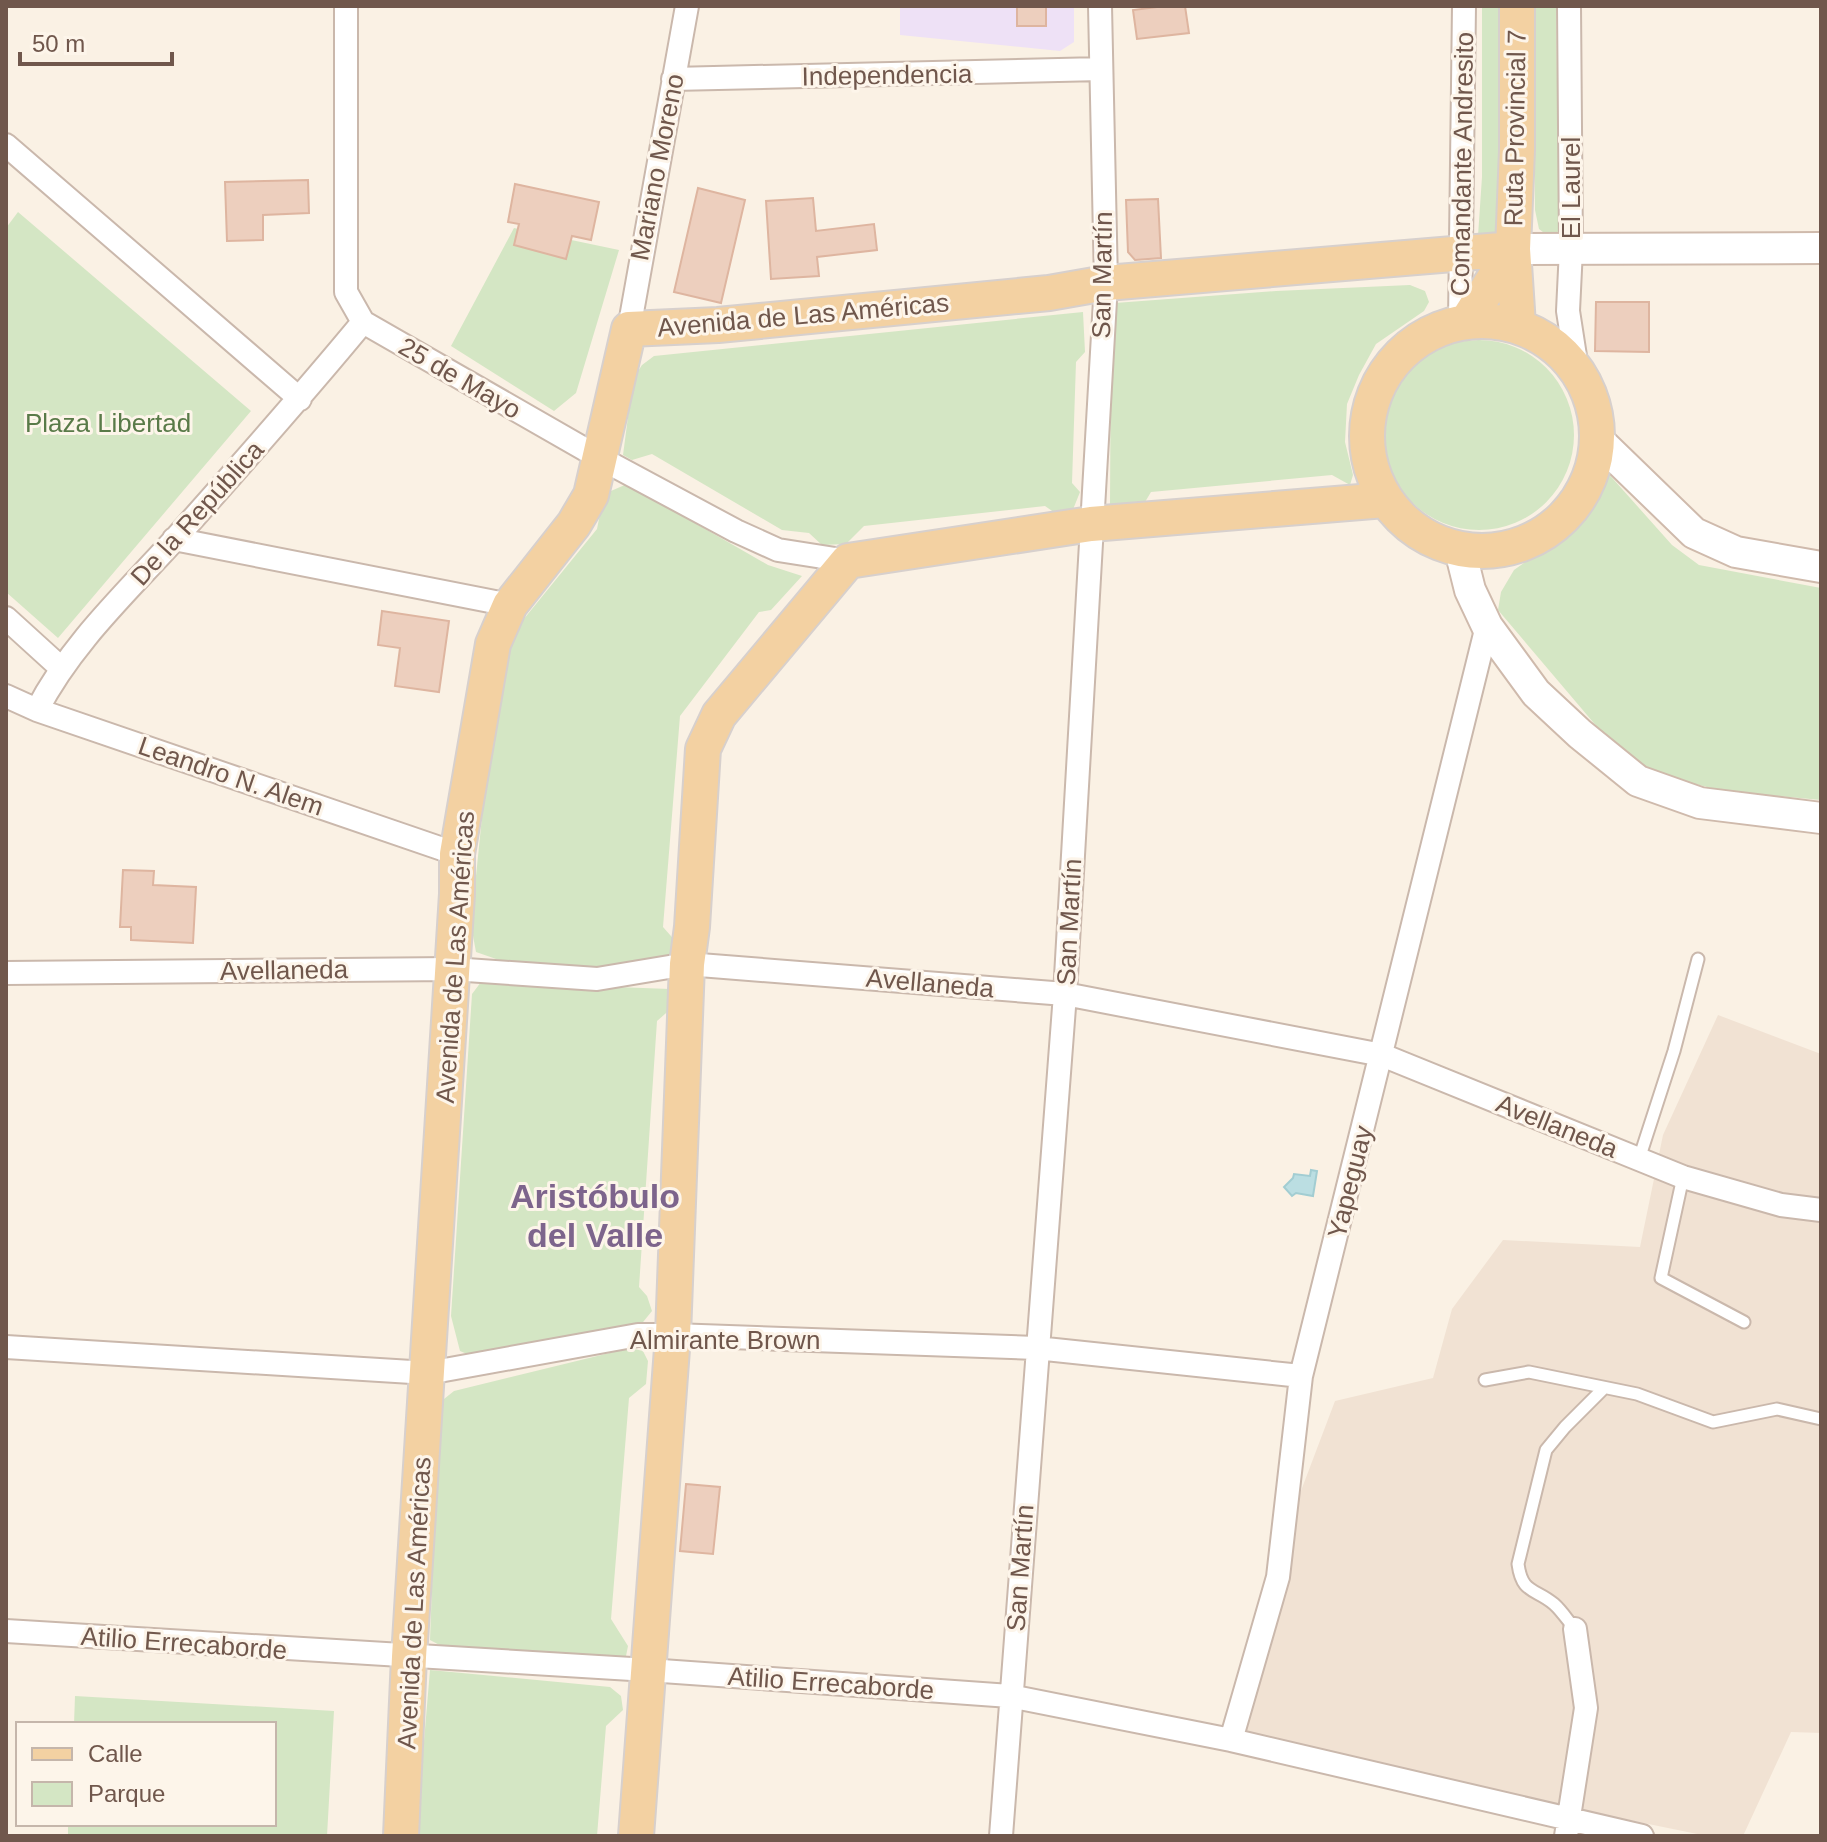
<svg xmlns="http://www.w3.org/2000/svg" width="1827" height="1842" viewBox="0 0 1827 1842" font-family="Helvetica,sans-serif">
	<style>
		.residential { fill: #f1e2d3 }
		.education { fill: #eee1f6 }
		.green { fill: #d4e6c4 }
		.water { fill: #bbdee2; stroke: #a2cdd2; stroke-width: 2 }
		.building { fill: #edcfbe; stroke: #deb5a0; stroke-width: 2 }
		.lines { fill: none; stroke-linecap: round; stroke-linejoin: round }
		.lane-casing { stroke: #cab8ac; stroke-width: 15 }
		.street-casing { stroke: #cab8ac; stroke-width: 26 }
		.secondary-casing { stroke: #cfbaac; stroke-width: 34 }
		.primary-casing { stroke: #d7d0cd; stroke-width: 38 }
		.lane { stroke: #fff; stroke-width: 11 }
		.street { stroke: #fff; stroke-width: 22 }
		.secondary { stroke: #fff; stroke-width: 30 }
		.primary { stroke: #f3d1a2; stroke-width: 34 }
		.labels { text-anchor: middle; dominant-baseline: central; stroke-width: 6; stroke-linejoin: round; paint-order: stroke }
		.street-label { font-size: 26px; fill: #70574c; stroke: #fdf5ea }
		.park-label { font-size: 26px; fill: #597a48; stroke: #fdf5ea }
		.district-label { font-size: 34px; font-weight: bold; fill: #7d648c; stroke: #fdf5ea }
	</style>
	<rect width="100%" height="100%" fill="#faf1e4"/>
	<path class="residential" d="M1718,1015l103,39v679l-30,-1 -48,104h-36l-483,-99 55,-188 56,-148 98,-23 19,-69 51,-69 137,7 23,-112z"/>
	<path class="education" d="M900,6h174v36l-14,9 -160,-16z"/>
	<path class="green" d="M1482,6h19l1,216 -3,16 -21,-2 4,-59z
		M1533,6h23l3,224 -7,9 -13,-10 -4,-19z
		M18,212l233,199 -193,227 -52,-46v-364z
		M514,228l105,22 -43,143 -22,18 -103,-65z
		M1410,285l15,6 4,11 -5,9 -48,33 -17,31 -12,29 -2,38 8,33 -3,10 -18,-10 -181,17 -9,15 -20,5 -12,-8 1,-184 4,-17 161,-12z
		M1083,312l2,40 -9,10 -4,121 8,9 -12,30 -23,-16 -181,20 -18,18 -24,1 -13,-12 -27,-3 -130,-76 -20,6 -9,-5 10,-76 9,-14 12,-9z
		M1384 435a95 95 0 1 1 190 0a95 95 0 1 1-190 0Z
		M1606,471l66,74 27,20 122,23v212l-98,-9 -67,-17 -41,-26 -117,-138 3,-18 13,-22 51,-36 31,-34z
		M627,484l141,81 34,11 -31,34 -12,2 -79,104 -17,211 15,17 -2,13 -26,16 -151,-13 -23,-8 -5,-27 27,-265 8,-19 91,-112 7,-35z
		M481,982l189,7 3,18 -16,14 -18,266 8,9 5,15 -13,16 -165,30 -14,-6 -9,-35 21,-322z
		M630,1348l13,3 5,10 -2,23 -17,14 -18,221 17,27 -3,15 -178,-12 -17,-9 9,-237 15,-12z
		M430,1670l180,17 11,9 2,14 -17,16 -9,110h-181z
		M75,1696l259,15 -7,125h-259v-12h206v-100h-200z"/>
	<path class="water" d="M1311,1170l6,1 -4,25 -17,-3 -4,3 -8,-9 9,-9 1,-4 16,2z"/>
	<path class="building" d="M1017,6h29v20h-29z
		M1165,6h20l4,27 -52,6 -4,-29z
		M308,180l1,33 -46,2v25l-36,1 -2,-59z
		M515,184l84,18 -8,38 -19,-4 -6,23 -52,-14 5,-21 -11,-2z
		M698,188l47,12 -24,103 -47,-11z
		M813,198l3,33 58,-7 3,26 -60,7 2,19 -48,3 -5,-78z
		M1158,199l3,59 -26,2 -7,-8 -2,-52z
		M1596,302h53v50l-54,-1z
		M382,611l67,10 -10,71 -44,-6 5,-38 -22,-3z
		M123,870l31,1 -1,14 43,2 -3,56 -62,-3v-13h-11z
		M686,1484l34,3 -7,67 -33,-3z"/>
	<g class="lines">
		<g class="lane-casing">
			<path id="lane" d="M1639,1159l35,-108 24,-92
				M1683,1177l-22,101 83,44
				M1485,1380l44,-8 108,22 76,28 64,-13 44,10
				M1575,1629c-7,-8 -13,-18 -21,-25 -19,-16 -32,-10 -36,-40l28,-114 19,-23 39,-39"/>
		</g>
		<g class="street-casing">
			<path id="street" d="M346,6v286l17,30 237,136 136,73 42,19 70,11
				M1569,6l2,243 -3,62 9,58
				M673,79l428,-10
				M6,145l294,254
				M1460,321l4,-315
				M629,329l58,-323
				M174,539l336,66
				M6,618l55,50
				M6,696l31,14 420,144
				M37,710c34,-66 89,-117 138,-171 64,-72 127,-143 188,-217
				M6,973l446,-4 145,10 90,-15 378,30 317,61 301,122 98,28 40,5
				M6,1347l422,26 210,-38h35l363,13 265,28
				M6,1631l642,39 362,26 221,44 411,96
				M1231,1740l47,-163 23,-201 186,-750
				M1001,1836l64,-842 41,-711 -6,-277
				M1566,1836l20,-128 -11,-79"/>
		</g>
		<g class="secondary-casing">
			<path id="secondary" d="M1513,249l308,-1
				M1598,440l96,93 42,19 85,15
				M1460,550l10,40 17,36 49,67 44,41 58,47 62,22 121,15"/>
		</g>
		<g class="primary-casing">
			<path id="primary" d="M1517,6v144l-4,99 5,76
				M1367 436a115 115 0 1 1 230 0a115 115 0 1 1-230 0Z
				M1467,321l46,-72
				M401,1836l8,-179 48,-763v-40l36,-210 17,-39 64,-81 17,-29 38,-166 89,-4 331,-32 57,-10 407,-34
				M636,1836l37,-501 14,-371 5,-37 11,-178 16,-34 129,-154 243,-37 294,-24"/>
		</g>
		<use href="#lane" class="lane"/>
		<use href="#street" class="street"/>
		<use href="#secondary" class="secondary"/>
		<use href="#primary" class="primary"/>
	</g>
	<g class="labels">
		<g class="street-label">
			<text transform="translate(887 75) rotate(-1)">Independencia</text>
			<text transform="translate(1515 128) rotate(-89)">Ruta Provincial 7</text>
			<text transform="translate(1462 164) rotate(-89)">Comandante Andresito</text>
			<text transform="translate(657 167) rotate(-79)">Mariano Moreno</text>
			<text transform="translate(1571 188) rotate(-90)">El Laurel</text>
			<text transform="translate(1102 275) rotate(-89)">San Martín</text>
			<text transform="translate(803 315) rotate(-5)">Avenida de Las Américas</text>
			<text transform="translate(460 378) rotate(30)">25 de Mayo</text>
			<text transform="translate(197 513) rotate(-48)">De la República</text>
			<text transform="translate(231 776) rotate(19)">Leandro N. Alem</text>
			<text transform="translate(1069 922) rotate(-87)">San Martín</text>
			<text transform="translate(455 957) rotate(-86)">Avenida de Las Américas</text>
			<text transform="translate(284 970) rotate(-1)">Avellaneda</text>
			<text transform="translate(930 983) rotate(5)">Avellaneda</text>
			<text transform="translate(1557 1126) rotate(22)">Avellaneda</text>
			<text transform="translate(1350 1182) rotate(-76)">Yapeguay</text>
			<text x="725" y="1340">Almirante Brown</text>
			<text transform="translate(1020 1568) rotate(-86)">San Martín</text>
			<text transform="translate(414 1603) rotate(-87)">Avenida de Las Américas</text>
			<text transform="translate(184 1643) rotate(4)">Atilio Errecaborde</text>
			<text transform="translate(831 1683) rotate(4)">Atilio Errecaborde</text>
		</g>
		<g class="park-label">
			<text x="108" y="423">Plaza Libertad</text>
		</g>
		<g class="district-label">
			<text x="595" y="1196">Aristóbulo<tspan x="595" dy="39">del Valle</tspan></text>
		</g>
	</g>
	<rect width="1827" height="1842" fill="none" stroke="#70574c" stroke-width="16"/>
	<rect x="16" y="1722" width="260" height="104" fill="#fdf5ea" stroke="#c5b6ab" stroke-width="2"/>
	<rect x="32" y="1748" width="40" height="12" fill="#f3d1a2" stroke="#c5b6ab" stroke-width="2"/>
	<text x="88" y="1762" font-size="24" fill="#70574c">Calle</text>
	<rect x="32" y="1782" width="40" height="24" fill="#d4e6c4" stroke="#c5b6ab" stroke-width="2"/>
	<text x="88" y="1802" font-size="24" fill="#70574c">Parque</text>
	<path d="M20 52v12h152v-12" fill="none" stroke="#70574c" stroke-width="4"/>
	<text x="32" y="52" font-size="24" fill="#70574c" stroke="#fdf5ea" stroke-width="6" paint-order="stroke">50 m</text>
</svg>
